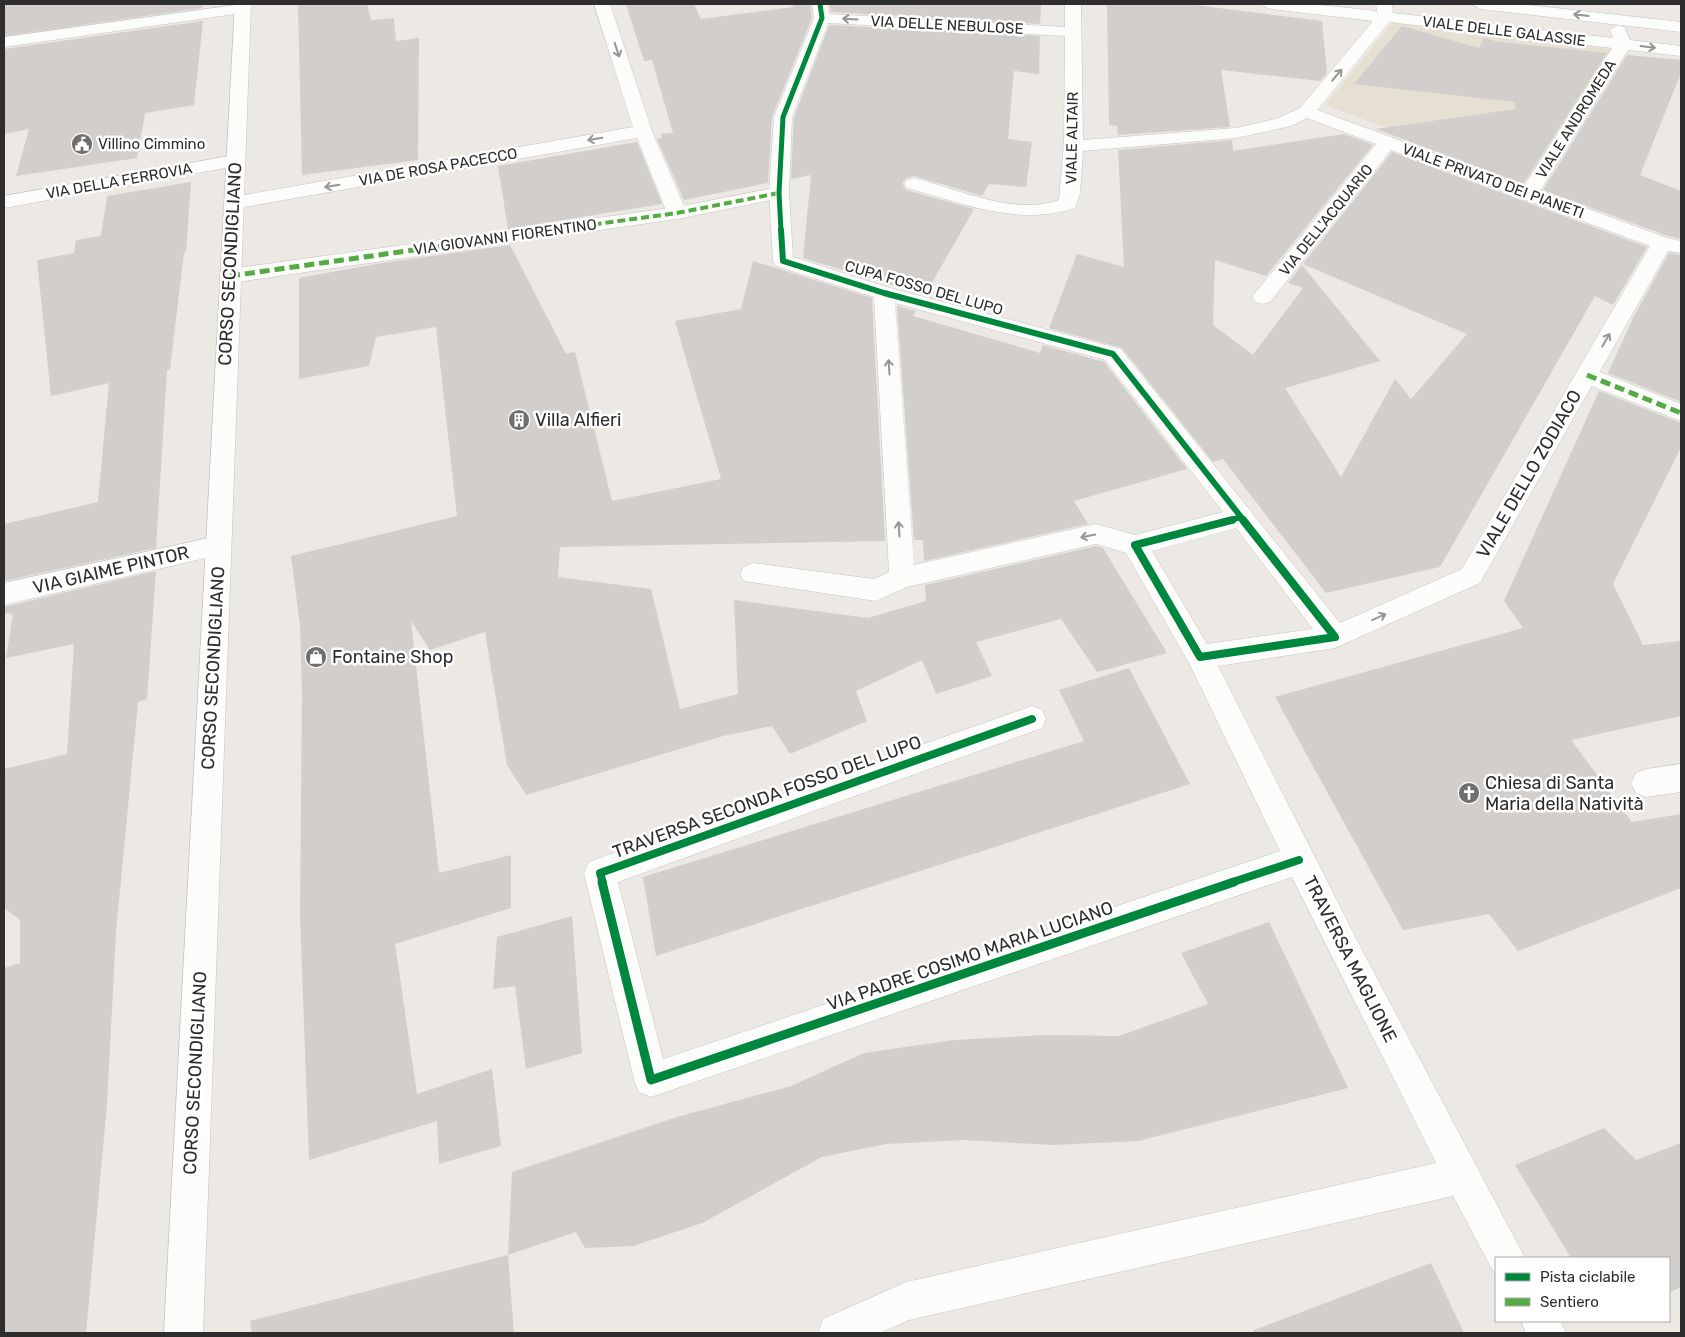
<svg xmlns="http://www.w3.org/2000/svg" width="1685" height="1337" viewBox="0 0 1685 1337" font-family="Rubik,sans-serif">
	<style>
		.education { fill: #e6e0d3 }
		.building { fill: #d1cecb }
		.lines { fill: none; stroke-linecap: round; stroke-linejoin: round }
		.pedestrian-casing { stroke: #c5c4c5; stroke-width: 1 }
		.minor-casing { stroke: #c5c4c5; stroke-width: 1 }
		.secondary-casing { stroke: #c5c4c5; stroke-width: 1 }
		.pedestrian { fill: #fcfcfb; fill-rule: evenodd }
		.minor { fill: #fcfcfb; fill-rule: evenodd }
		.secondary { fill: #fcfcfb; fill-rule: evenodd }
		.quiet-far1 { stroke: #54ab44; stroke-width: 4; stroke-dasharray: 8 4; stroke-linecap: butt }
		.quiet { stroke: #54ab44; stroke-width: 5; stroke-dasharray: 10 5; stroke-linecap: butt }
		.cycleway-far3-casing { stroke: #fff; stroke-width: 7 }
		.cycleway-far2-casing { stroke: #fff; stroke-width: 9 }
		.cycleway-far1-casing { stroke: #fff; stroke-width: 11 }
		.cycleway-casing { stroke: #fff; stroke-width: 12 }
		.cycleway-far3 { stroke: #00873e; stroke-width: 5 }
		.cycleway-far2 { stroke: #00873e; stroke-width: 6 }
		.cycleway-far1 { stroke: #00873e; stroke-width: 8 }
		.cycleway { stroke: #00873e; stroke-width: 9 }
		.oneway { stroke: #959594 }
		.labels { text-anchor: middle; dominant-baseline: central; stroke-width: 5; stroke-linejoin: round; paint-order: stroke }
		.far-street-label { font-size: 15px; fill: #2e2e2e; stroke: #fff }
		.far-poi-label { font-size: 15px; fill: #2e2e2e; stroke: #fff; text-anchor: start }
		.street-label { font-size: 18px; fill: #2e2e2e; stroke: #fff }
		.poi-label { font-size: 18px; fill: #2e2e2e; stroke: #fff; text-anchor: start }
	</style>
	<rect width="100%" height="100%" fill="#ece8e4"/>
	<path class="education" d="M1393,22l218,27 -84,131 -202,-75z"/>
	<path class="building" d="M4,4h199l-1,4 -198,28z
		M298,4h69l4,16 23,-2 2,23 23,-3 -1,122 -116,15z
		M626,4h68l7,15 92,-12v-3h17l2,14 -40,99 -4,66 -84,17 -27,-61 5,-1 -1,-4 12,-1 -21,-73 -8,1z
		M830,4h211l-1,20 -209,-12z
		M1107,4h80l135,17 5,52 -7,8 -99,-11 9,57 -112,8 -1,-9 -8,-1z
		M203,21l-9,84 -49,8 -8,45 -121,18 13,-47 -25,5v-85z
		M829,25l211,11 -1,38 -25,-3 -6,68 24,3 -6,45 -37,-3 -7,12 -68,-20 -8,2 -4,5 4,7 68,19 -49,86 -122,-37 8,-83 -20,4 3,-62z
		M1402,26l77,22 5,-10 15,4 108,11 -84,131 -147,-55 139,-20v-7l-161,-18z
		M1627,55l54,5v13l-41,102 41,16v48l-13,-3 -125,-46z
		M1344,134l29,11 -107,131 -51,-16 -2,65 40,30 50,-67 -15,-5 14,-18 78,96 -95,27 56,89 54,-98 16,20 56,-65 -164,-70 89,-112 255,95 -34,58 -18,-9 -155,271 -114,26 -103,-134 -10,3 -91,-114 -73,-20 28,-74 47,13 -6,-117 114,-10 1,11z
		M637,142l25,62 -154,25 -10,-63z
		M191,182l-5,70 -2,1 -14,116 -3,1 -11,178 -152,33v-57l94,-22 11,-119 -58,13 -14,-136 37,-7 2,-13 25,-4 6,-40z
		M510,245l56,109 9,-2 37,149 109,-22 -46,-158 66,-12 12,-48 119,37 13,243 -325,6 -2,30 93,12 29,120 58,-15 -4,-94 134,18 58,-17 -1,-16 171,-39 7,2 64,105 -70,19 -36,-53 -85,23 16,34 -56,18 -14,-34 -66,31 11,30 -77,33 -18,-28 -49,10 -197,59 -19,-30 -22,-133 -55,18 -19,-29 28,252 72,-18v53l-116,36 22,150 75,-25 9,77 -62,18 -2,-43 -128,39 -9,-244 2,-226 -2,-65 -9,-69 166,-40 -21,-189 -60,10 -7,29 -70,13v-101l83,-15z
		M1669,253l12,2v147l-73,-29 26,-57z
		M897,306l19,5 -3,5 127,37 3,-8 61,17 83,107 -113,32 14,23 -164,37 -1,-21h-9z
		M1599,391l82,32v24l-68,137 30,61 38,-4v75l-110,24 61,82 49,-8v74l-163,63 -29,-37 -86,16 -128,-233 248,-69 -19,-27z
		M156,571l-9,128 -9,3 -22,230 -9,173 -21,228h-82v-365l16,-5v-43l-16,-12v-139l63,-15 7,-110 -68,14 7,-44 -9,-1v-6z
		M1129,668l61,116 -534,172 -13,-79 441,-136 -25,-51z
		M572,916l10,137 -56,16 -11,-83 -22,3 4,-52z
		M1269,922l79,166 -210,53 -85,4 -90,-5 -77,4 -64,13 -120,66 -69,23 -48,2 -9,-16 -68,23 4,-83 165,-55 114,-31 73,-33 90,-13 91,-5 74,1 89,-32 -27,-51z
		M1604,1128l32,32 45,-17v144l-12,6v-35h-98l-56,-93z
		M508,1255l6,78h-262l-2,-12z
		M1431,1263l33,70h-210v-3z"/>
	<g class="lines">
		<g class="pedestrian-casing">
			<path id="pedestrian" d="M779,187l7,2 3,4 -3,4 -109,22 -447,64 -7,-2 -3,-5 3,-5 7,-2 447,-62z
				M1587,367l94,37v17l-102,-40 -3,-6 3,-6z"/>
		</g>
		<g class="minor-casing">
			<path id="minor" d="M243,4l6,2 2,3 -2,3 -245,35 1,-10z
				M594,4h16l42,127 35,82 -3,4 -7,2 -7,-2 -3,-4 -30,-75 -404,71 -7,-2 -3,-4 3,-4 7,-2 400,-70z
				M812,4h16l1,10 236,13v-23h16l2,136 153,-12 43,-10 21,-10 73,-87 -102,-12 -6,-2 -2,-3h48l66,7 -1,-7h16l1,9 220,25 -3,-8 8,-5 6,2 6,13 51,6v10l-53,-6 -88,141 127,47 14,3v12l-13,-2 -188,332 -145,65 -117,18 143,282 164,310h-29v15l-3,-2 -40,-75 -544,124 -29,13h-62l5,-14 83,-37 530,-119 -144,-286 -641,220 -12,-5 -5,-12 -50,-207 5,-11 11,-4 432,-152 10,4 4,9 -4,9 -424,154 45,177 617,-208 -90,-186 -64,-112 -30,-9 -189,43 -31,14 -132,-20 -4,-7 4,-7 9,-4 121,16 15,-7 -15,-275 -98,-31 -3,-5 -4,-68 5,-76 40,-99zM1389,22l223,26 -88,138 -207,-76zM828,23l237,13 -1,107 -5,57c-46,16 -101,-11 -145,-22l-7,2 -3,4 3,4c55,15 111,39 168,20l5,-15 3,-42 153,-13 55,-12 16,-8 69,26 -120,148 -4,5 4,5 7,2 7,-2 121,-152 259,96 -188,323 -122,54 -219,-274 -231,-61 -97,-31 -4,-64 3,-76zM895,303l210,57 118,152 -88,23 -39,-11 -182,41zM1236,528l77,101 -106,15 -55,-93z
				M1472,4h48l161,18v10l-201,-23z
				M235,155l7,2 2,4 -2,4 -238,43v-12z
				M218,536l9,3 4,7 -4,7 -223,52v-22z
				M1681,764v28l-35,5 -10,-4 -5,-10 5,-10 10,-4z
				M1521,1321h39l6,12h-40z"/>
		</g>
		<g class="secondary-casing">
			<path id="secondary" d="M235,4h16l-48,1329h-39z"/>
		</g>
		<use href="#pedestrian" class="pedestrian"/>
		<use href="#minor" class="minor"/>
		<use href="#secondary" class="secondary"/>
		<path class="quiet-far1" d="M546,231l131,-18 102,-20"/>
		<path class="quiet" d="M230,276l325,-46
			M1587,375l94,38"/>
		<g class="cycleway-far3-casing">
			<path id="cycleway-far3" d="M781,231l-2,-38 4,-76 39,-99 -2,-14"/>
		</g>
		<g class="cycleway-far2-casing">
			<path id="cycleway-far2" d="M781,230l2,31 101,32 229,61 128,163
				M1241,517l3,4
				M1228,521l13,-4"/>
		</g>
		<g class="cycleway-far1-casing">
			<path id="cycleway-far1" d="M1232,520l-97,25 65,112 135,-20 -92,-117
				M603,883l-3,-10 432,-154
				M1230,883l69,-23"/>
		</g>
		<g class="cycleway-casing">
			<path id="cycleway" d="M602,882l49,198 583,-198"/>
		</g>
		<use href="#cycleway-far3" class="cycleway-far3"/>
		<use href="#cycleway-far2" class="cycleway-far2"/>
		<use href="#cycleway-far1" class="cycleway-far1"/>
		<use href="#cycleway" class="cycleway"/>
	</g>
	<defs><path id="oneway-shaft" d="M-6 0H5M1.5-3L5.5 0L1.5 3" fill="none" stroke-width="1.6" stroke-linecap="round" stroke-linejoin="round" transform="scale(1.25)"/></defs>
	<g class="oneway">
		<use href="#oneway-shaft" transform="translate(1581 15) rotate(-173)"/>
		<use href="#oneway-shaft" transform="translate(850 19) rotate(-177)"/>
		<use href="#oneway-shaft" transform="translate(1648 47) rotate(7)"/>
		<use href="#oneway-shaft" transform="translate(617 50) rotate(72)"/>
		<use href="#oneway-shaft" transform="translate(1337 75) rotate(-50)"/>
		<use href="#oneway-shaft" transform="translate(595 139) rotate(170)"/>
		<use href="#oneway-shaft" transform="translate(332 186) rotate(170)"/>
		<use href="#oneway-shaft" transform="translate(1606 340) rotate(-60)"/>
		<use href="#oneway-shaft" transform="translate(889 367) rotate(-94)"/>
		<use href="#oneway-shaft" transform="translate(899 529) rotate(-94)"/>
		<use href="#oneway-shaft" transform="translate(1088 536) rotate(168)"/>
		<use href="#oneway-shaft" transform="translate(1379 617) rotate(-24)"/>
	</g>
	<defs>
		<g id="civic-disc" transform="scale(1.125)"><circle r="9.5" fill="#706f6e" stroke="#fff"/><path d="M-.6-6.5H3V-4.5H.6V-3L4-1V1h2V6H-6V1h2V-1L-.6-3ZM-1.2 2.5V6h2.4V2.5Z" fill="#fff"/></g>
		<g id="building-disc" transform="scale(1.125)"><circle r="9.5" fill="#706f6e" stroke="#fff"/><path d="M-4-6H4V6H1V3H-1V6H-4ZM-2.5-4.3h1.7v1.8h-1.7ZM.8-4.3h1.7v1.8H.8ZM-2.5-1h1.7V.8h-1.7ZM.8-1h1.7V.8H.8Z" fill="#fff"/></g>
		<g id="shop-disc" transform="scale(1.125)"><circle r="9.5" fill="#706f6e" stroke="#fff"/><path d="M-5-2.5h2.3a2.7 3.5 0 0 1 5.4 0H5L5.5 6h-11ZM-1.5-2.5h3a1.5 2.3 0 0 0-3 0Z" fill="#fff"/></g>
		<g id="church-disc" transform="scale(1.125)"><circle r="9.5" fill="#706f6e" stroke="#fff"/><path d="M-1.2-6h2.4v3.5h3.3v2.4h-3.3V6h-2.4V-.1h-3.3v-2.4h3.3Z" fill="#fff"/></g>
	</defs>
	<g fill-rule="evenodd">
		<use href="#civic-disc" x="82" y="144"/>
		<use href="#building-disc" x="519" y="420"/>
		<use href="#shop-disc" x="316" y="657"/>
		<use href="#church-disc" x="1469" y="793"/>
	</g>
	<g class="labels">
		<g class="far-street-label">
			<text transform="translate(947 25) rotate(3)">VIA DELLE NEBULOSE</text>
			<text transform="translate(1504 31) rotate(7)">VIALE DELLE GALASSIE</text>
			<text transform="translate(1576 119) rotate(-58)">VIALE ANDROMEDA</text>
			<text transform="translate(1072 138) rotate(-89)">VIALE ALTAIR</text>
			<text transform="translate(438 167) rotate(-10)">VIA DE ROSA PACECCO</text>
			<text transform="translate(119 181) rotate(-10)">VIA DELLA FERROVIA</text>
			<text transform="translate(1493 181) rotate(20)">VIALE PRIVATO DEI PIANETI</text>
			<text transform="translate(1326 220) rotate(-51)">VIA DELL'ACQUARIO</text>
			<text transform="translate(505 237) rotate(-8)">VIA GIOVANNI FIORENTINO</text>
			<text transform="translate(924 288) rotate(16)">CUPA FOSSO DEL LUPO</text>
		</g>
		<g class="far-poi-label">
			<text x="98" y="144">Villino Cimmino</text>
		</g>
		<g class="street-label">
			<text transform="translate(230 264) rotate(-87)">CORSO SECONDIGLIANO</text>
			<text transform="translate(1529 474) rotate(-60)">VIALE DELLO ZODIACO</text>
			<text transform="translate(111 570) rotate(-13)">VIA GIAIME PINTOR</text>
			<text transform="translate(213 668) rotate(-87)">CORSO SECONDIGLIANO</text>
			<text transform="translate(767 797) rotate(-20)">TRAVERSA SECONDA FOSSO DEL LUPO</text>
			<text transform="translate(970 956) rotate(-19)">VIA PADRE COSIMO MARIA LUCIANO</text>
			<text transform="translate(1350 959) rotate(63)">TRAVERSA MAGLIONE</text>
			<text transform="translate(195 1073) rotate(-87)">CORSO SECONDIGLIANO</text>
		</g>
		<g class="poi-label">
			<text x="535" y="420">Villa Alfieri</text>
			<text x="332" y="657">Fontaine Shop</text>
			<text x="1485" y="783">Chiesa di Santa<tspan x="1485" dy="21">Maria della Natività</tspan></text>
		</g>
	</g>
	<rect width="1685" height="1337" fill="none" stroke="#2e2e2e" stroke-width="10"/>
	<rect x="1495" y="1257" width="175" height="65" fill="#ffffff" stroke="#ababab"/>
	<rect x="1505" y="1273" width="25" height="8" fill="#00873e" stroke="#ababab"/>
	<text x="1540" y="1282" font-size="15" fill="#2e2e2e">Pista ciclabile</text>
	<rect x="1505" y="1298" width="25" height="8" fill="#54ab44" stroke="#ababab"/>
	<text x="1540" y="1307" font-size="15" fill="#2e2e2e">Sentiero</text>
</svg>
